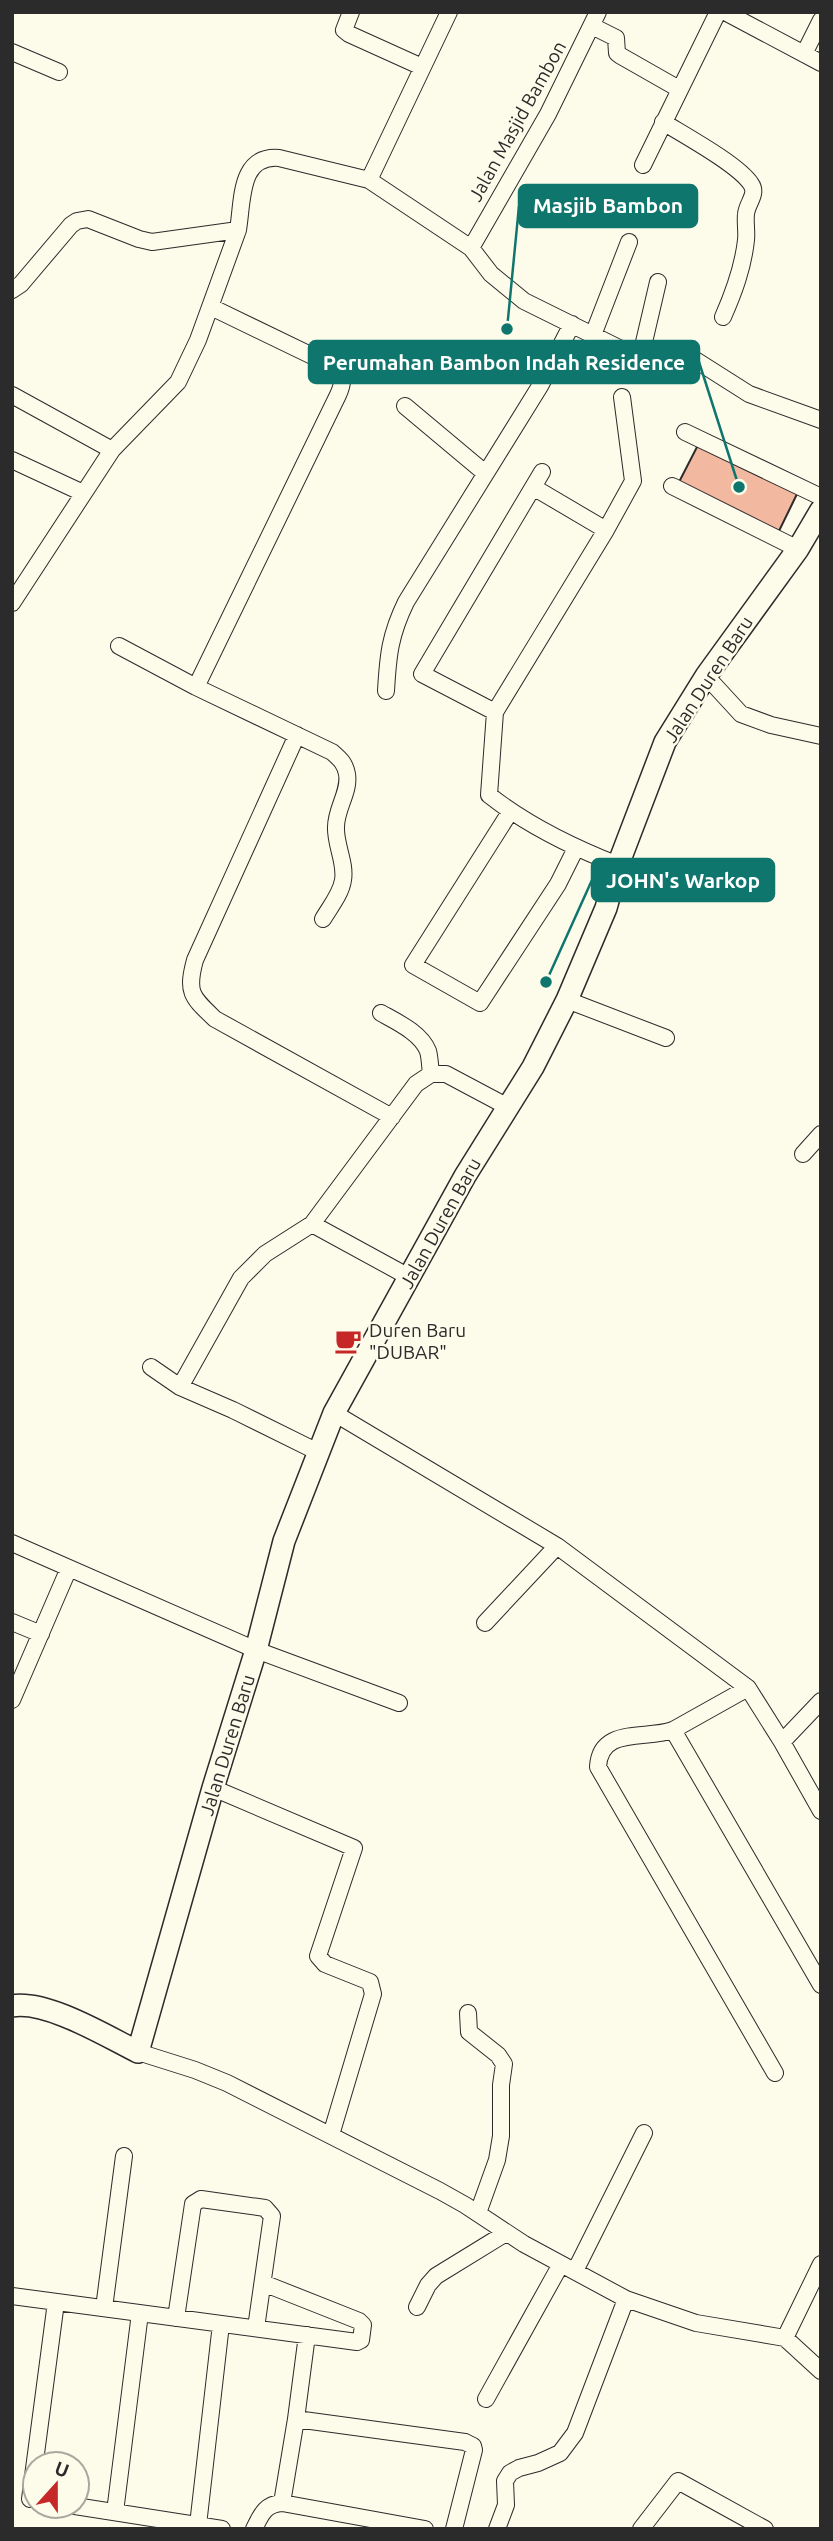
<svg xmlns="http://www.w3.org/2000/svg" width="833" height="2541" viewBox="0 0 833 2541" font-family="Ubuntu,sans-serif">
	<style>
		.building { fill: #f2b8a0; stroke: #2b2b2b; stroke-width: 2 }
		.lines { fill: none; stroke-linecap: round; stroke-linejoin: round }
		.minor-casing { stroke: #2b2b2b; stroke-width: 18 }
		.tertiary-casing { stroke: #2b2b2b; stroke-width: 24 }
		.minor { stroke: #fdfbea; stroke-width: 16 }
		.tertiary { stroke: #fdfbea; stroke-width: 21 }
		.labels { text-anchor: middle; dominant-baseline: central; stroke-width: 5; stroke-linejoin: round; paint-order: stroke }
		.street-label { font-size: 19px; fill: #2b2b2b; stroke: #fdfbea }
		.poi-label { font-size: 19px; fill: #2b2b2b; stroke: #fdfbea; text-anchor: start }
		.leader { fill: none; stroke: #0f766e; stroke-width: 2.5 }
		.callout-dot { fill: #0f766e; stroke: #fdfbea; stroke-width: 2.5 }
		.callout { fill: #0f766e; stroke: #0f766e; stroke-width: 2.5 }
		.callout-label { font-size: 21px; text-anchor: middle; font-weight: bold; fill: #fff }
	</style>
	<rect width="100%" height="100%" fill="#fdfbea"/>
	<path class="building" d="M699,443l99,49 -19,39 -100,-49z"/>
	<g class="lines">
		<g class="minor-casing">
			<path id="minor" d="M351,12l-7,18 5,4 73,33
				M725,12l96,51
				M592,26l24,12 1,15 4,3 58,33
				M12,52l47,20
				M804,54l17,-34
				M663,122c21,13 76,43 88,62 7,10 -4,19 -5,30 -1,8 1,18 0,26 -3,28 -12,52 -23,77
				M643,165l75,-153
				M369,180l80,-168
				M471,248l77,-134 50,-102
				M12,290l9,-6 50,-59 6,-4 11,-2 51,20 13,3 86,-12c5,-30 1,-75 41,-72l90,22 102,68 20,26 33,27 103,51 55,5 15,4 52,33 72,26
				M593,335l36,-93
				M641,355l17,-73
				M12,395l100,55
				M405,406l80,67
				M685,432l136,65
				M12,460l71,33
				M542,472l-120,202 73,38 -6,83c38,30 83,52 129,70
				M672,486l126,63
				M533,487l73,43
				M12,603l100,-153 66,-68 20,-42 40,-110
				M119,646l77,41 136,65c8,7 13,11 15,22 3,18 -11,34 -11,53 -1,17 10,36 7,53 -2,14 -13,27 -20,39
				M706,676l35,38 30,11 50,11
				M196,687l142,-292c6,-13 6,-20 -5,-29l-122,-59
				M386,691c2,-36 4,-56 20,-89l134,-216 32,-62
				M495,712l111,-182 27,-49 -11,-84
				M297,735l-102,225c-9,33 -3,37 20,59l177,98
				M510,812l-97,153 67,38 78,-119 18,-36
				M567,1000l99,38
				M381,1013c16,9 40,20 47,38 2,7 2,16 3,23
				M803,1154l18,-20
				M312,1224l97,53
				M151,1367l29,20 53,23 85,42
				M180,1387l61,-109 24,-24 47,-30 104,-140 15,-10h15l62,33
				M334,1413l223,133 191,142 34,54 39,69
				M12,1543l244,107 143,53
				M12,1622l29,12
				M485,1623l72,-77
				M748,1688l-75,42c-27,10 -73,-4 -75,37l177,306
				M12,1700l57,-132
				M673,1730l148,255
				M782,1742l39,-41
				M213,1788l141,60 -36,108 7,8 45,18 3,12 -42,141
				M468,2013l1,19 29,23 6,9 -3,21v51l-4,24 -19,53
				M138,2052l57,18 32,13 213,108 25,14 59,39 102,55 70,24 89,15 36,-74
				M575,2271l69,-138
				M12,2296l345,46 4,-2 2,-15 -4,-4 -96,-38
				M417,2307l11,-22 8,-9 70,-43
				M104,2308l20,-152
				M176,2318l17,-114 8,-5 64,9 7,8 -16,112
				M307,2335l-11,84 169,23 8,4 1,4 -20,79
				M785,2338l36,33
				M486,2399l75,-135
				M30,2499l26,-197
				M282,2503l14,-84
				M75,2506l147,23
				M115,2512l25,-199
				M198,2525l23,-201
				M254,2529c7,-14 11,-25 28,-26l143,26
				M497,2529l9,-24 -1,-24 5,-8 9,-5 19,-5 22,-10 15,-20 51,-134
				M641,2529l37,-48 87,48"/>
		</g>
		<g class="tertiary-casing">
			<path id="tertiary" d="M12,2006c35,-6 94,30 126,46l75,-264 43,-138 28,-109 50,-128 131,-237 68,-109 34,-67 39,-92 12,-43 47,-123 41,-66 92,-127 23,-39"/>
		</g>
		<use href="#minor" class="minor"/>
		<use href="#tertiary" class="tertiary"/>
	</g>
	<defs>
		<g id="cafe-bare" transform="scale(2.1)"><path d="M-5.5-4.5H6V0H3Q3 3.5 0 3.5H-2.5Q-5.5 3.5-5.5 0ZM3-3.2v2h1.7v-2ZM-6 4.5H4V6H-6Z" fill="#c62828" stroke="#fdfbea" stroke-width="2.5" paint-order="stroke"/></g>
	</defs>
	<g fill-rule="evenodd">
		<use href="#cafe-bare" x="348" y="1341"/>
	</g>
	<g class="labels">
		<g class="street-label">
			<text transform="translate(517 121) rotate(-61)">Jalan Masjid Bambon</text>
			<text transform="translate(708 679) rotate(-57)">Jalan Duren Baru</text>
			<text transform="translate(440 1223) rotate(-61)">Jalan Duren Baru</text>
			<text transform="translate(227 1745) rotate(-73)">Jalan Duren Baru</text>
		</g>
		<g class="poi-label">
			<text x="369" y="1330">Duren Baru<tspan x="369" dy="22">"DUBAR"</tspan></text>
		</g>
	</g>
	<path class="leader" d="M507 329L519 206M739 487L699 362M546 982L592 880"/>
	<g class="callout-dot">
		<circle cx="507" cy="329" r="7"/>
		<circle cx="739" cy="487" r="7"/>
		<circle cx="546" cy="982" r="7"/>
	</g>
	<g class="callout">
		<rect x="519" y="185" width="178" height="42" rx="7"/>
		<rect x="309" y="341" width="390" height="42" rx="7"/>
		<rect x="592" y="859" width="182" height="42" rx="7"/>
	</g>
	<g class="callout-label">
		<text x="608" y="213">Masjib Bambon</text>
		<text x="504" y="370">Perumahan Bambon Indah Residence</text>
		<text x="683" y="888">JOHN's Warkop</text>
	</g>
	<rect width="833" height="2541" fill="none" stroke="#2b2b2b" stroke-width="28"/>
	<g transform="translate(56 2485) rotate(21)"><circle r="33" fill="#fdfbea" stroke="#a9a89e" stroke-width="2"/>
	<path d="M0-5L12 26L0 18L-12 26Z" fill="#c62828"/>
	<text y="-10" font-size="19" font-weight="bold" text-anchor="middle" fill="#2b2b2b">U</text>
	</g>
</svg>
